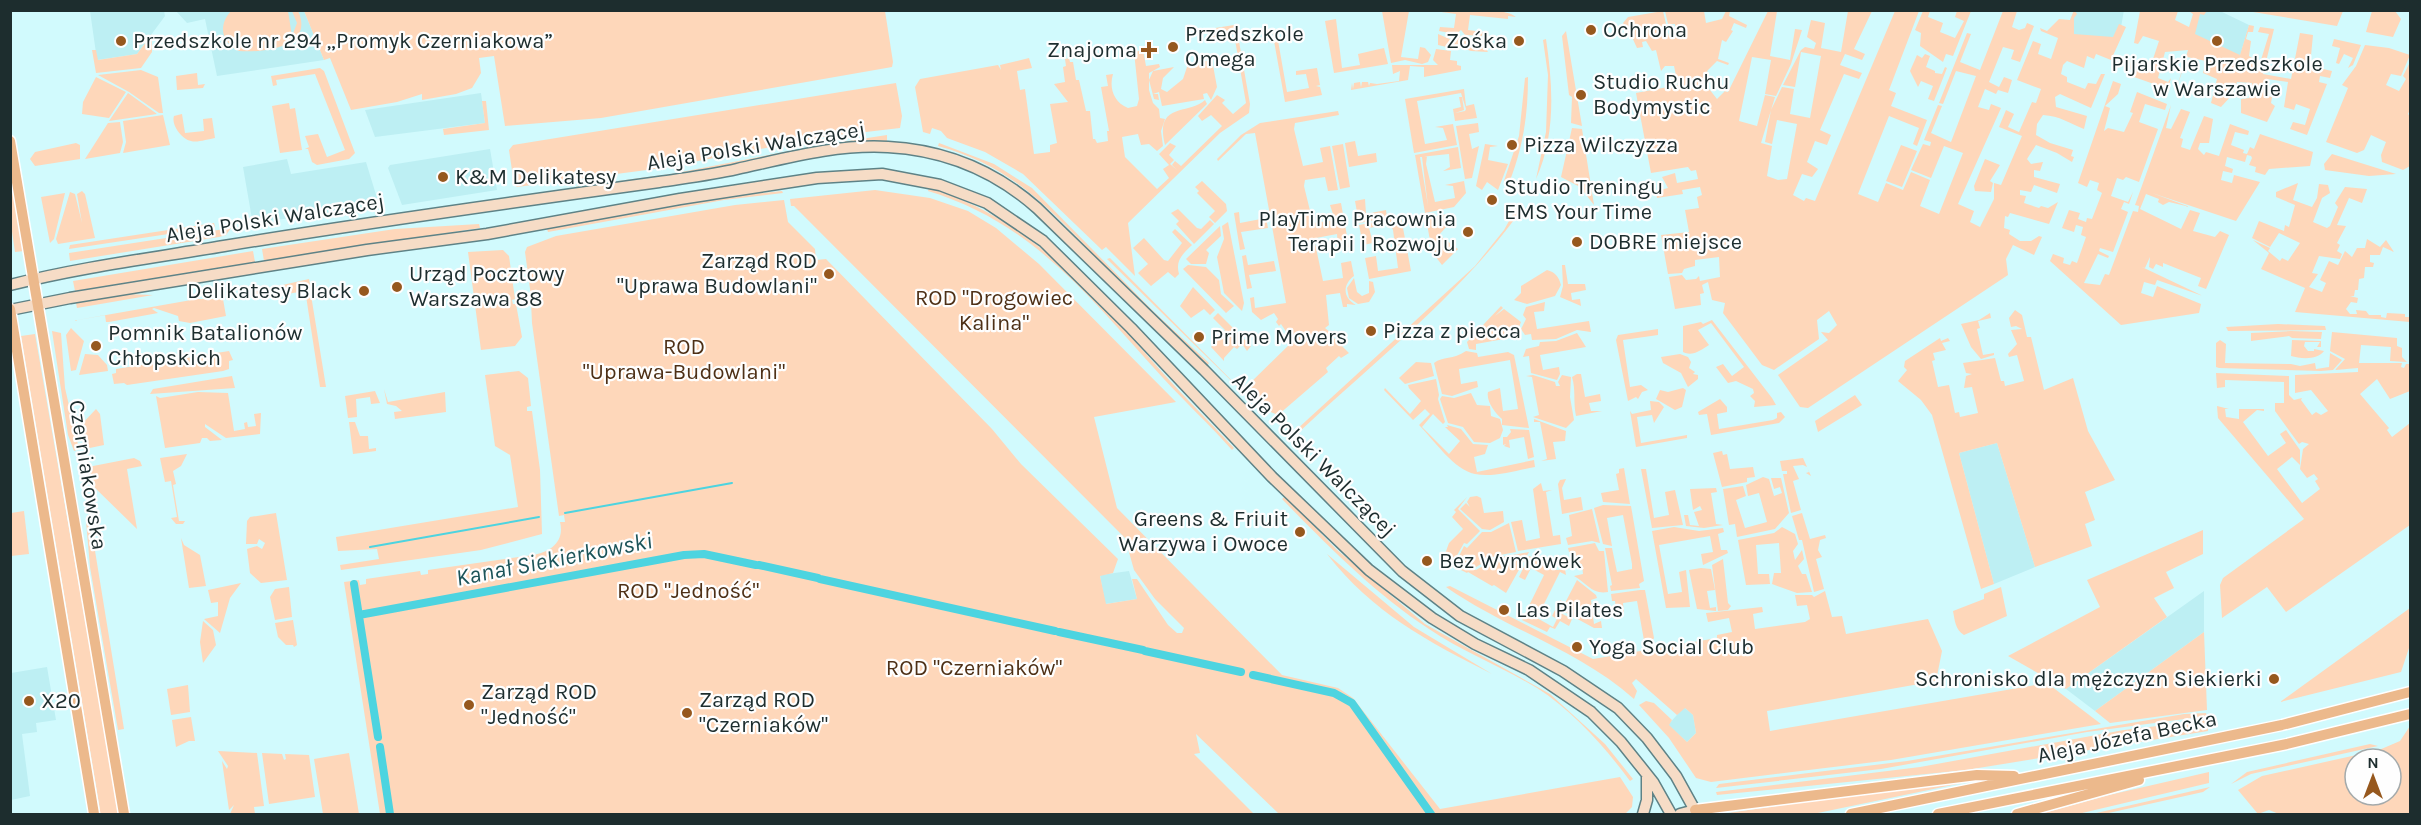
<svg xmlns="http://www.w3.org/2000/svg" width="2421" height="825" viewBox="0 0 2421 825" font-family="Karla,sans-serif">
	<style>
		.built { fill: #bdeff3 }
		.green { fill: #fed7ba; fill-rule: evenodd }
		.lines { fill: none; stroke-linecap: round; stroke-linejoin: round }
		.stream { stroke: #4dd4e0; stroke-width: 2 }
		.canal { stroke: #4dd4e0; stroke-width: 8 }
		.secondary-casing { stroke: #5e8286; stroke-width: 13 }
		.primary-casing { stroke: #fff; stroke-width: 13 }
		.secondary { stroke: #f6dcc6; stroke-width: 10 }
		.primary { stroke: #ecb98c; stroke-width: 10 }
		.poi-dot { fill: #96581e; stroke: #fefefe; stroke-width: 2 }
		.labels { text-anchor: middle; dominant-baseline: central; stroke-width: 4.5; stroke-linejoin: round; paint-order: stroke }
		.poi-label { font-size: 22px; fill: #1d2d2e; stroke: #fefefe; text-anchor: start }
		.street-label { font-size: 22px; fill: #1d2d2e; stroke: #fefefe }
		.park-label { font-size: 22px; fill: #4e3016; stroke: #fefefe }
		.water-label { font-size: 24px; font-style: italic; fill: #1c5459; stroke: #fefefe }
	</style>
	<rect width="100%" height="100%" fill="#d1fafd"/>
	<path class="built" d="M2124,10l-5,29 -55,-4 10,-24z
		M90,11h74l1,5 -28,38 -40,6z
		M176,11h128l20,49 -107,16 -12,-57 -18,4z
		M2199,11h21l29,14 -12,41 -49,-16z
		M481,93l4,30 -110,14 -10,-27z
		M490,149l7,41 -95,15 -14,-37 2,-3z
		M287,159l4,15 75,-12 11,36 -6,2 2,9 -116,13 -5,-3 -9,-52z
		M1997,443l38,124 -41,17 -35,-131z
		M1129,571l8,28 -32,5 -5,-29z
		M2204,591v41l-109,79 -29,-22z
		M47,667l9,53 -20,3 1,9 -15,2 8,62 -19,4v-127z
		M1684,707l9,8 3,18 -9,9 -19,-17z"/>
	<path class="green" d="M2074,10l3,4 -3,4v16l39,3 6,-13 7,3 -15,33 -15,-6 -2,5 -7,-3 -3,12 -17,-7 -4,4 -2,9 6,3v5l18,7 3,-6 8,1 5,-10h4l-14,34 -31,-14 -5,3 1,10 31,9 -3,13c-15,-6 -24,-13 -41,-14l-6,9 -1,11 14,8 23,7 -2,6 3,1 -2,5 -15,-9 -21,-8 -9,14 4,5 12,-2 -3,9 -6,-1v7l26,7 -3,9 -23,-8 -3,7 -11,-2v5l6,1 -2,7 15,5 2,-2 7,2 10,-6 -9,22 -39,-11 -2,4 -3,-1 -1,12 6,2 -1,4 11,7h11l8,-5 3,1 -8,18 -21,-10 -7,14 2,16 -200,133 -8,-1 -22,-32 50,-35 -7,-8 8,1 8,-8 -8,-14 -12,9 2,19 -45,31 -12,-5 -39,-52 2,-10 -13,-3 -4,-18 -6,3 2,8 -4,1 1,11 -26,4 -6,-32 13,-2 4,5 10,-1 3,-3 1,5 20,-4 -1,-20 -24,3v6l-11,3 -2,4 -14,1 -7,-39 28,-3 -4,-22 14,-2 -2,-11 5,-2 -2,-8 -18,3 1,4 -26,4 -1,-7 12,-3 -6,-11 13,-4 2,10 21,-4 -2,-9 -5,1 -3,-4 -37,6 -15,-80 42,-8 -4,-19h-9l-4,5 -5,-21 -4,1 -6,-10 -4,1 1,5 -6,1 -6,-13h-6l-2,-12 5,-6 35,-6 6,26 8,-2 -2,-11h-7l-3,-13h39l2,12 16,-4 4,-8h4l-1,5 18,9 -1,3 -12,-5 -3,7 2,1 -7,11 -4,-2 -4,19 11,4 -1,2 -11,-4 -10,10 2,3 -7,6 15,19 8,-8 3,1 40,-81h9l-7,45 20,4 5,-31 7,1 -11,34 -15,32 -11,-2 6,-34 -19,-3 -13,64 18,5 8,-31 10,2 -14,46 11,3 -5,30 11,4 9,-1 10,-55 -20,-4 -5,24 -7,-2 6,-32 11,-23 12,2 -4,25 20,4 11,-62 -20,-4 -6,35 -12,-2 18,-35 4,-3 9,2 2,-6 -9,-6 4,-17 14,3 -4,25 20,4 7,-41h24l-18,38 11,5 -3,6 -17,-6 -5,11 22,8 -3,6 -15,-5 -24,56 11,5 -4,10 -12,-4 -8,21 11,7 -6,8 -10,-3 -9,21 11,6 2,-3 9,3 80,-190h24l-30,79 7,3 -5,13 36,14 -10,26 -4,-2 6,-16 -30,-12 -31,78 20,8 8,-19 17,7 8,-18 19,8 -10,26 19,8 24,-61 -19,-7 -13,32 -20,-8 12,-26 7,2 1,-4 -7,-2 14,-35 4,1 -11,27 20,9 25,-66 -20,-5 -13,33 -4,-1 28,-70 4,1 -11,28 20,8 23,-59h14l-5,16 7,3 6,-2 2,-5 7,3 -14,36 -9,-3 3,-9 -11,-3 -14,35 10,5 5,-10 8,3 -4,13 -10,-3 -2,4 -11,-5 -7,18 11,3 2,-6 10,4 -43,96 16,7 -4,11 10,5 14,-28v-16l7,2 21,-49 -23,-9 7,-17 8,4 -6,13 11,5 13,-30 4,1 5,-14 -24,-9 16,-39 8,3 -3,10 13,5 7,-21 -17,-7 -1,-3 7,3 12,-12 11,1z
		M231,11h57l4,25 5,-13 -5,-12h6c17,36 -34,42 -59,40 -18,-8 -21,-26 -8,-40z
		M304,11h581l8,51 -1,5 -291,51 -96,8 -11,-70 -15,2 2,15 -9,15 -16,6 -34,6v-6l-25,8 -46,8 -21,-52 -6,2z
		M1382,11h27l-8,46 17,2 2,-12 5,1 6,7 -3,7 -6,2 -17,-4 -14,3z
		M1434,11c18,-1 69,-5 82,6l-8,-1v3l-38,-4 -2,15 15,2 -1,4 -17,-1 -4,-5 -5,4 -17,-3 1,-4 14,1 2,-14z
		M1923,11h7l-2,6 15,6 -3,9 15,6 9,-17 -9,-4 2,-6h14l-18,45 -7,-2 -3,8 -23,-16 1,-13 -6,-3z
		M2140,11h38l-3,9 14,7 4,-13 -4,-3h18l-3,4 -4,-1 -5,20 45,21 9,-30 5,1 -1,6h-5l-2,7 5,2 -2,15 11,7 9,-29 -11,-2 2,-5 14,2 -11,45 28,5 9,-46 13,2 -3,31 22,5 -2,7 -10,-2 -1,6 8,2 -20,51 -17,-6 3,-7 12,3 5,-16 -14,-5 -2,6 -10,-3 4,-25 -21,-3 -3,16 8,2 -1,6 4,3 -8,16 -26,-9v-14l8,-1 3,-15 -15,-1 -5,13 -11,12 -10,-4 6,-24 -14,-6 3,-12 -19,-4 -10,30 11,-37 -23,2 -7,26 10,4 3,-4 -3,11 -34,-12 -4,-9 1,-10 4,1 4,9 10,3 10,-30 -16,-5 -5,8 -4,-1z
		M2247,11h96l-6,15z
		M2372,11h23l6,8 -8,18 -27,-5z
		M1336,19l6,49 18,-3 -2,-11 26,-6 4,16 -54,9 -9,-52z
		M1234,25l3,5 13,74 -1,9 -29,20 -92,90 7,53 -29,-29 -4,3 -79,-76 -38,-22 -38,-14 -6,-7 -9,-3 -2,6 -7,-2 -8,-45 5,-8 78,-14 3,5 -1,-5 29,-7 3,10 -15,3 3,19 5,-1 9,65 16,-2v-7l7,-2 -7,-39 18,-2 -14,-18 11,-2 -2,-15 3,-1 -1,-7 4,-1 1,4h3l3,18h3l7,31h4l3,28h2l2,4 11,-2 -1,-10h2l-8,-44 7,-1 -2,-11 7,-1c-4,13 0,28 15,34l9,-2 2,-7 -5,-47 9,-2 3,16 13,-2 1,3 -11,6v17l4,13 6,6 1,9 5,1 -4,12 2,15 -6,5 -8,-7 -8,1 -3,-11 -16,3 3,20 32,32 12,-11 -6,-9 6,-4 -10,-11 11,-11 6,3 -7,9 5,5 -4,4 7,6 -5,-5 3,-4 6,5 41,-40 -11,-11 -9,6 -4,-5 19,-21 8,5 -3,3 11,11 13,-11 -12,-69 -23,4 -2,-9z
		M1276,29l11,63 22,-4 -3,-14 -10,1v-4l21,-3 3,17 -4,1 4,1 2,8 -37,7 -13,-72z
		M1566,31l16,95 -11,-3 1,-26 -3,-2 -7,-59z
		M152,34v18l-11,16 -45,5 -4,-23h4l2,10 39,-6z
		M1438,34l14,6 1,-4 30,3 -5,7h6l4,6 -17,-1 -11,-4 -1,3 -21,-5z
		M1546,39c7,47 10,96 -10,140l10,-47 2,-57 -5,-35z
		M2334,39l27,6 -8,20 -5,3 5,-10 -9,-4 -5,10 -3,-1 4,-15 -8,-2z
		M2365,45l24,3 21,7 -9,21 -10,-2 -5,11 13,6 7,-12 -3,-3 7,-14v48l-2,4 2,2v50l-7,4 -21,-8 -1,-7 5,-13 -15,-7 -7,15 -7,3 -31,-11 22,-54 -6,-3 14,-19z
		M1436,49l15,2 -1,9 7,1v4l4,1v4l-37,7v-10l-14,-1 -2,14 -57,10 1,-7 1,6 1,-6 6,-1 1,5 1,-5h6l1,4 1,-3 7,1 22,-3 1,-10 -7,3 -1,-9h46l-5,-5z
		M1925,54l5,2 -4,11 9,4v2l7,1 3,-7 2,1 -13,33 -6,-2 5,-13 -12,-5 -3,6 -8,-16 7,-16 5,3z
		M1212,60l5,27 -6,13 -4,-7 -4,1 1,5 -42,7 -3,-14 -6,2h5l1,6 -5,-1 -5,-19 4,-9 21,-4 -11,11 -2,11 6,3 16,-13 5,-15z
		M320,68l4,3 31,82 -6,6 -32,6 -5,-3 -4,-13h-3l4,-2 -4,-11 13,-2 9,23 18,-7 -30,-76 -39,6 1,5 -4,1 -2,-10z
		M141,70l17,7 5,36h-4l-30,-21 -31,-17z
		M197,73l1,12 7,-1 -2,4 -26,2 -1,-14z
		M96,77l30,15 -17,26 -27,-4 1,-12z
		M1528,77c0,38 -5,71 -19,106l-5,-2 15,-45 6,-58z
		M2113,81l8,3 -3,10 -13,12 5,2 -6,23 4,-3 16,4 9,-19 -3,-1 7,-20 30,12 -2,6 -20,-6 -6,18 19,7 -19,53 -13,-5 -3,3 -6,-2 -6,18 17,6 5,-10 -4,12 -5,-2 -3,7 7,3 -15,40 -13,-4 -1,3 10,5 -1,2 -10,-4 -14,29 16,2 5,-11 4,1 24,-64 5,1 1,-6 -4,-1 36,-100 -5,23 5,1 10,-20 9,3 -10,26 3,1 -2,8 9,3 14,-34 9,3 -4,24h-9l-2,6 6,6 2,-3 13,4 11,-32 19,7 -1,4 -13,-3 -4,13 13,5 -1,3 4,1 3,-7 4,2 6,-15 53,18 -3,14 -41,3 -4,6 -10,-3 1,-5 -7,-2 3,-7 -1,-2 -4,-1 -2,7 -18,-5 -2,9 8,3 -1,4 -9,-2 -2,9 11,3 2,-8 26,7 -24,39 -84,-28 38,14 -21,-5 -6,3 -5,-3 1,-3 -13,-5 -6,15 41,20 9,-19 10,3 -7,18 22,6 5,-6 9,4 -23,54 -8,-3 3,-8 -38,-15v4l-7,-3 -3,5 -4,-2 1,-10 -5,11 -3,-1 61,29 -46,-16 -2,5 -11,-3 -3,11 12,4 4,-11 44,18 -2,9 -78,12 -71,-64 3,-7 11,4 -1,5 7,2 2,-4 5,2 9,-26 -5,-2 2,-8 -7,-2 -2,7 -12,-4 7,-18 11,3 -2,6 8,3 1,-4 5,1 10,-26 -5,-3 2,-7 -9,-3 -3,7 -9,-4z
		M896,83l6,33 -2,12 -77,9 -161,31 -145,19 -3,-3 -5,-34 4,-5z
		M1464,89l2,17 8,-2 3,14 -22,3 -2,-12 8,-2 -2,-10h3l2,13 -9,3 10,-2 1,-2 -5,-16 -44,8 8,43 22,-4 -4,-12 -8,-1 18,-3 4,21 -43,8 -9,-54z
		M128,93l29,21 -48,7z
		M1205,100l2,4 -42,41c-11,-43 24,-30 40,-45z
		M482,101h4l3,29 -45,5 -1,-6 42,-6z
		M289,103l1,6 5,-1 7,42 -22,3 -8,-47z
		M1338,111l1,4 -44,8 -1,6 9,37 20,-4 -3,-14 10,-2 8,44 -10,1 -3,-14 -20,3 -1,6 9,37 22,-3 -5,-15 11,-2 8,44 -11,2 -1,-15 -21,4 -1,5 8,38 20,-3 -2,-15 10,-2 3,15c-12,9 -11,22 2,29l-9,-1v3h-4l-3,-14 -14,2 3,30 -4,3 6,5 -3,10 6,-5 15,15 -8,5 -2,-2 -13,12 2,4 -50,43 -10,-4 -23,-23 48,-47 -2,-7 -2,2 -8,-12 -2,2 -3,-4 2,-3 -4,-6 -13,7 -9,-8 -2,-14 4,-1 1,11 31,-5 -31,-170 -9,1 -28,27 -1,-2 24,-24 19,-12z
		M182,114l3,19 19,-2 -1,-12 9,-1 3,20c-7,1 -18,5 -24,3 -10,-2 -20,-17 -17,-25z
		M163,115l7,30 -47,8 3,-11 -3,-21z
		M120,122l3,20 -3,11 -35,6 23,-36z
		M1478,123l1,9 -10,2 3,15 7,-3 -7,32 -7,1 -9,-53z
		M1572,128l10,1 12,76 -14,-18 -19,-10z
		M887,135v6c-58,0 -112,16 -168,26 -59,10 -119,16 -178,24l130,-17 144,-28z
		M1355,141l3,15 18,-3 1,9 -28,5 -4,-24z
		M76,143l4,2v14l-45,7 -5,-7 5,-7z
		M939,143l55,21 38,24 123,125 54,50 -2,3c-33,-32 -66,-63 -98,-96 -56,-56 -91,-102 -171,-124z
		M1343,144l7,43 -10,2 -8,-43z
		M1485,144l13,2 -8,1 -2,13 20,4 -10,26 -11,-8 -5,8 -6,-4z
		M1901,145l16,6 -15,36 -16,-6z
		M1458,147l3,21 -18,3 7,-4 -1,-13 -29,3 8,49 -6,-49 5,-1 -1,8 9,38 20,-4 -2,-12 -8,-1 19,-4 2,12 -12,14 -29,6 -10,-58z
		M2332,154l64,20 -27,2 -44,-6 -1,-6z
		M1985,159l15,6 -10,16 3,2 -2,9 -16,-1 -1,-5z
		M10,178l14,73 -9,1 -5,-34z
		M1202,181l24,23 1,7 -12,12 -6,-6 6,-6 -18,-18 2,-2 -4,-4z
		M2298,183l-5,17 19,7 5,-9 2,-14 9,1 2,8 -8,5 -9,24 14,6 3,-2 8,-19 -3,-4 10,-16 22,2 -5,14 -13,-5 -12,27 9,1 -9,17 3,2 -3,6 5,3 -2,5 -21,-3 -7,17 6,1 -9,13 13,5 4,-9 -6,-3 9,-19 9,4 7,-14 7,6 5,-9h8l2,-9 13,8 6,-7 8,12 -11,-5 -3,8h-10v7l4,1 -1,4h-8l-1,11 -5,1 -1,11h-3l-1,6h-4l8,2 -1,5 -6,-1 -5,7 4,5h7l-1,-4 10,1 3,4h12v2l5,1 1,-5 18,1v3h5v5l-115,-10 10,-24 -44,-19 8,-16 -16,-13 17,8 -2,3 12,10 2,-3 6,3 12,-18 -21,-10 -9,14 -18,-9 7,-17 25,10 1,-6 4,2 6,-22 -19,-8v-5z
		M929,188c101,30 165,107 233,184 23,26 48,50 72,76l-2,2c-22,-25 -47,-48 -69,-72 -72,-79 -129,-155 -235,-187z
		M875,190l55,8 38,13 28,17 43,36 137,138 -82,15 23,91 165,167 56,13 15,10 87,111 180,-32 13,20 -1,10 -7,7h-346l-83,-80 4,19 -6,1 60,60h-874l-36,-232 15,-2 1,5 6,-1v-5l54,-8 1,4 7,-1v-4l105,-15c17,-3 32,-13 27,-33h5l-1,-7 -5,1 -27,-193 -1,-21 4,-2 -1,-4h-3l-6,-44 2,-5 29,-11 179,-31 49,-5 4,22 27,27 1,11 10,-1 166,170 29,35 97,95 -5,14 -13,3 6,28 31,-5 -5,-20h5l31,46 9,8h5l2,-5 -29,-29 -21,-29 -9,-32 -331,-332h-3l-1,-7z
		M82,191l3,3 10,44 -37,6 -2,-5 14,-47 5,2 7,29 -5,-29z
		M782,191l1,2 -59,7 -176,32 -1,-3 182,-33z
		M65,193l-11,46 -4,4 -9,-46z
		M1365,199l1,15 20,-4 1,8 -28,5 -4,-22z
		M1519,203l5,3c-58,84 -151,157 -226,227l-3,-2 180,-165 29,-36z
		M1178,209l19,19 4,1 9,-9 4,4 -20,20 -18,-20 3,-3 -8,-8z
		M1239,212l1,11 26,-5 2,10 -27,4 4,17 -5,1 -6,-37z
		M1448,214l1,9 6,5 -7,-3 -9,10 19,14 -16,16 -10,-13 -6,-34z
		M1401,217l10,54 -42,8 -4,-21 11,-2 2,15 20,-3 -5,-38 -3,-6 -21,4 4,15 -10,2 -4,-20z
		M1228,222l16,81 -2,8 -18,-18 -7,-36 7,-18 -2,-13z
		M214,223l1,4 -146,22 1,-4z
		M479,224l1,4 -216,33 -2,-12 133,-20z
		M1220,226l1,10 -15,14 3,3 -3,11h-15l-5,-5z
		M231,228l-5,7 -7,2 -149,24 -1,-8z
		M1175,229l17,16c-9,9 -17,15 -13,29l-4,4 -7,-6 -17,14 -13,-13 10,-9 -15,-16 11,-10 20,22 4,1 14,-18 -10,-11z
		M503,250l6,6 6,43 -3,1 1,4h3l6,33 -7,9 -34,4 -13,-98z
		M253,251l2,11 -180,29 -2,-10z
		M1246,255l2,10 26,-4 2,10 -27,4 3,13 -5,1 -5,-33z
		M1110,258l149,150 -152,-149z
		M1188,265l18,2 13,13 2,14 13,12 -8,7 -43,-44z
		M1562,265h3l3,19h17l1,6 -15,3 1,7 8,-1 1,7 -21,-9 3,-11z
		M1547,270c8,2 12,7 14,15l-6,11 -28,8 -13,-4 7,-7v-7z
		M1354,278l3,14 5,4 7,-3v-12l4,1 2,10 -6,10 -11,2 -9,-6 -2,-10z
		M309,279l2,11 -54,9 -1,-8z
		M1193,287l22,23 -5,5 -6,-6 -13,9 -11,-12z
		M125,294l28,1 -76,13 -1,-5z
		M311,295l15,92h-6l-14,-91z
		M197,299h26l3,17 -36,7 -11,-2 -1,-5 -24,-8 -2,1 6,4 -49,9h-3l-1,-7 -33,6z
		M1545,302l-1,9 -10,1 3,17 52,-8 2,11 -14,-2 -21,9 -24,1 -1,-6 -6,1 -4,-6 5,-10 -3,-4 3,-8z
		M1501,306l2,2 -8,8 9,-7 17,13 -6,15 -39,7v6l-7,-1 -2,-7z
		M2015,310l7,5 5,22h4l13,53 29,-12 15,53 27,49 -30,12 10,28 -10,4 7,22 -57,21 -38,-124 -38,10 35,131 -13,5 -49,-174 -11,-15 -23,-19 9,-11 -3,-3 1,-6 35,-23 1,3 7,-3 2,3 -8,2 4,7 -13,3 2,7 -3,1 6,26 11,-2 6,28 4,-1 1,5 18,-4 -6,-26 -8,1 2,-12 6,-2 -6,-1 -3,-10 32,-5 6,23h3l1,5 19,-5 -7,-26 -8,2 -1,-3 9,-10 -6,-14 11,-1 -6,-3 -5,1 -2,-9z
		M1218,313l33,33 -4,5 -5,-7 -5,5 -3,-2 -10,11v3l-13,-14 14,-17 -12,-12z
		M1990,313l1,5 -13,3 2,7 -3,1 6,26 11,-2v2l-13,4 -10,-12 -10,-23 18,-4z
		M1712,320l60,78 4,7 -22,2 1,-6 -5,-5 4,-3 -1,-4 -17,-8 -8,2 -12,-16 7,-3 9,12 12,-9 -33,-44 -13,7 11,15c-8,5 -17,12 -26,7v-26l18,-4 2,2z
		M2278,324l47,2 1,4 -98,1 -2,-4z
		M71,328l13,13 -8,29 -5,1 -5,-36z
		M1658,329v6l-35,5 7,47 11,-2 7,5 -6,2 -4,7 -2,-2 -8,4 -12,-61 2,-5z
		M52,331l9,2 4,55 14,61 -5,2 -6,-16z
		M2291,331l31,1 -1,7 -29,-1 -3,-2 -38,5v-8z
		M2332,332l65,6v8l5,2v9l5,5 -17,-1 1,-14 -30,-2 -2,18h43l-1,4 3,1 2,-4h4v27l-20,8 -13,-20 -17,15 29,34 -2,2 5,7 18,-14v102l-124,87 -19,-25 -45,31 -2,-33 3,-7 81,-59 -86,-101 -1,-12 12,3h-4l1,8 13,2v-10h25v2l-7,-1 -14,12 25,34 18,-13 -6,-9 6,-4 14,20v15l-8,-8 -15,12 25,34 18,-14 -5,-8 3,-2 -4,-5 -7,4 -7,-9 3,-20 6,-5 -7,-2 -3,2 -24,-33v-8h9v-21l-59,-2v7l-8,1 -1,-15 73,3v19l5,5 8,-2 -1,2 11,15 4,-3 5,3 7,-4 -17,-21 -16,3v-18l63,-3v-4l-23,2 10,-11 -15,-8z
		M1577,333l9,14 -46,8 3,15 16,-3 1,7 -3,6 -26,-7 -2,-17 -6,1 3,-8 13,-3 1,-4 16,-1z
		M35,334l84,480h-19v-4l-79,-474z
		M2220,340l6,4 -1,19 66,1 9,2 15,-3 1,6 13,-2 1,-14 12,7 -9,10 -12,1 -102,-3 -3,-1v-24z
		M2292,340l29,1v6h-4l3,-5h-15l-1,4 4,5h6v-2l10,2c-6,9 -23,8 -33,5z
		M229,351l4,9 -4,1v8l-6,2 -96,14 -3,-2 -10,1 -2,-10 4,-1v-4z
		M1466,351l11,2 1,4 30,-5 6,3 15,73 -27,-3v-6c-7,-6 -16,-18 -14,-27l12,-4 3,23 15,-2 -8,-49 -51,9 2,15 16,-3 1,6 -26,9 -10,-2 -8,-31c9,-7 19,-3 32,-12z
		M85,354l13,1 9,10 1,6 -29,4z
		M1680,354l8,3 3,5 -2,6 6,4 -2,2 5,1v4l-10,8 -7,-14 -18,-10 -2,-6z
		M1416,362l15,1 3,13 -29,8 -6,-6z
		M519,371l9,7 3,28 -4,1v4h5l8,59 2,64 -61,16 -140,20 -1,-5 39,-6 -2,-10 -39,2 -2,-14 182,-30 -8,-52 -15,-9 -10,-71z
		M1577,374h4l4,23 15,-3 1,7 -12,2 2,8h11l-26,5c-3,-14 0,-26 -4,-39z
		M1533,375l22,7 1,4h4l-2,-4 4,-7 9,2 -1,20 4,23 -8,8 -33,-11 6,-2 -7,-38 -6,-1z
		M232,376l3,12 -85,6 3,-5z
		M1436,379l3,16 -1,4 7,23 -2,2 -10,-10 -11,13 27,27 11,-13 -15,-14h3l-1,-2 14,4 12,15 15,1 -3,9 -11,3 3,15 57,-12 1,7c-18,3 -42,11 -60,7 -21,-4 -41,-34 -56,-49l11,-11 -5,-5 -12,11 -29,-30 1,-2 25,26 11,-13 -14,-15 2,2 -1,-3z
		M1683,388l3,2 -4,17 -7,3 -19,-11 4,-9 8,2z
		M384,389l4,13 57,-10 1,20 -51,7 -1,-7 8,-1 -6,-5 -9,-2z
		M375,391l5,12 -9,1 -1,-7 -14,2 1,18 -9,1 -3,-22z
		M198,392l30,1 6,38 11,-2 -1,-6 3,-1 1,5 8,-1 -2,-12 7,-1 -1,21 -34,4 -21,-14v3l17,13 -12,1 -3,-3h-5l-2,5 -35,5 -9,-52 4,2z
		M1471,393l6,12 13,1 1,10 9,3 3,11 -3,8 -10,5 -16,-1 -11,-15 -15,-4 -8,-24 2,-3 12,2z
		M1855,395l7,10 -44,27 -3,-11z
		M1720,399l7,8v5l-10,2 2,15 54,-9 4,-2v-5l4,-1 4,5 -6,6 -68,12 -4,-21 -8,1 -1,-3z
		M1650,401l9,1 5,5 -10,16 -2,-8 -15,2 4,26 46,-8v3l-51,9 -6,-36 2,3 19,-4z
		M96,409l4,5 4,31 -19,4 -4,-24z
		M1534,419l32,12 -1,10 -12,1 3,17 -15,2 6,-2 -7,-37h-6z
		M349,422h6l5,14h8l1,13 7,-1v3l-23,3z
		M1510,429l19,1 5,27 -6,2 -4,-22 -15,3 1,8 -6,-2 2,-2 -3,1v-8h4l4,-5z
		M1722,451l1,4 4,-1 3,15 23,-2 2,10 -8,1v4l-25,5 -9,-34z
		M187,454l-6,12 -8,5 3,13 -3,1 6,36h6l-2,3h-7l-5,-6 6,-1 -6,-36 -6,1 -5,-24z
		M134,458l6,3 2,5 -15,3 10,60 -47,-46 -2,-16z
		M1803,458l8,18 -5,-3 3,-1 -2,-5 -4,-2 -10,1 6,13 -6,2 8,29 -10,3 -8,-39h4v-3h-5l-2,-10z
		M1624,468l6,36 -27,-2 -2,-9 18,-3 -3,-16 3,-1v-4z
		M1641,469h5l8,49 15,-3 -4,-23 10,-2 8,35 -31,3z
		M1763,477l6,2 5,17 8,-3 -2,-6 -6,2 -3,-11h10l8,35 -14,16 -38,8 -2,-13 -6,1 -6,-36 20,-3 3,10 -10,4 9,28 22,-6 -8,-29 -11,3 -2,-11z
		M1566,479l-4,9 2,12 17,-3 2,13 -21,4 -4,-30 2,-4z
		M1541,483l2,8 9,-1 -6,2 7,44 7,-1 1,9 -43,7 -7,-29 11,-2 4,21 14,-3 -7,-49z
		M1716,488l1,4 -6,1 5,31 7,1 -19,3 -18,-2 -2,-11h4l2,10 9,1 -5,-14 8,-2 -2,-4 -7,4 -3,-21z
		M1285,496l51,53 89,75 125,70 55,50 28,35 -3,2c-25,-34 -57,-70 -93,-93 -35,-21 -74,-36 -108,-59 -55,-36 -101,-83 -147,-130z
		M1477,496l4,2 3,15 19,-2 1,11 -14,8 -8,-1 -22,-20 6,-6 4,4 -3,-5 3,-5z
		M1467,497l-9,12 22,22 -13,13 -3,-1 -9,16 -10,-5 4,-11 14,-14 -11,-12 4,-5 -2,-2z
		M1603,505l28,1 13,75 -5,3 1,4 -29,3 -1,-5 2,-1 -7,-37h7l5,24 15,-3v-5l-9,-49 -16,3 5,28 -9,-2 -9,-36z
		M1592,509l8,34 -8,-2 -24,4 -2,-7 6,-2 -3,-21z
		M24,511l5,43 -18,2v-43z
		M276,513l11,67 -26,3 -11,-10 -3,-24 10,-3 5,3 3,-6 -6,-4 -2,5h-11l1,-23 3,-4z
		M1802,513l8,26 15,-4 1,3 -6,2 -2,10 4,7 -6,2 8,30 -10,3 -12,-52h-3l-7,-24z
		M90,520l34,209 -6,1 -28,-163 -4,-46z
		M1509,523l7,29 -21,4 -19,11 -19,-7 7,-14 3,2 15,-16h9z
		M1674,527l25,4 24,-3 1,4 -6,2 3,16h6l1,3 -25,12 -2,-11 12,-2 -3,-16 -51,9 9,49 14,-2 -3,-20 7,-2 4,37 -24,1 -14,-77z
		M1782,527l13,7 3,10 -5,7 2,9 7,-10 2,9 -6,7 4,8h4l6,18 -15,1 -25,-9 2,-11h7l-2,-30 -23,2 2,29h11l1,10 -24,1 -8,-45 36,-7z
		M2203,530v24l-37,18 8,16 -20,10 13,19 -101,72 -58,-33 92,-49 -13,-27z
		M181,538l3,7 16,10 6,31 -17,2z
		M1595,543l4,8h5l4,41c-16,3 -21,-9 -34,-16l9,-2 -1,-10 -10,1 -2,-7 6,-2 -1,-5 -6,1 -1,-4z
		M1529,552l-23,41 -12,-8 -2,1 -24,-14 -1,1 -8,-4 2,-4 15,5 21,-12z
		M1327,554l87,73 78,47c-65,-33 -119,-61 -165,-120z
		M1529,556l28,14 8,-1 1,6 -6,-3 -23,46 16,9 4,-8 -5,-3 3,-6 17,9 -3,7 -9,-5 -5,8 -5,-2 -3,5 -25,-12 22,-45 -13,-7 -6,12 -6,-3z
		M1723,559l5,44 3,3 -3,4 -10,1 -6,-46z
		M1701,568l10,1 4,21 -8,1 3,17 6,-1v4l-19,-2 -8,-39z
		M1577,580l19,15 1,3 -6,2 2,14 6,1 -6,2 1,7 7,-3 1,7h-8l-35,-19 1,-9 5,3z
		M241,583l-11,15 -10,35 -16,-14 14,-3v-14l-7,1 -3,-13z
		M1450,586l143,73 124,-21v-3l15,-3 -3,-14 -21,4 -2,-9 56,-6 1,5 -10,2 2,15 50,-7 5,-3 -3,-14 -10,1 -2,-11h17l2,2 11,-6 7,26 10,-1 4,18 82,-15 14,32 -6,30 -169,30 3,20 277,-48 54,41 -210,36 -180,22 -15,-4 -27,-40 -30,-33 7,-4 8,2 18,17 -3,5 18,17 9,-9 -3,-18 -8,-7 -8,7 -41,-36 -4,4 5,8 -3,8c-55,-49 -128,-70 -188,-112z
		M289,587l3,30 -17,3 -5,-23 5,-8z
		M2001,587l6,29 -43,19c-9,-6 -9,-14 -11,-24l31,-12v-5z
		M1640,590h5l9,48 -2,3 3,3 -10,2 -8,-45 -14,2 1,11 -7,2 -2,-15h-3l-1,-7z
		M2410,608v37l-9,27 -121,30z
		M293,620l4,25 -3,2 -1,-2h-7l-8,-8 -3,-14z
		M203,621l10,9 3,15 -13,18 -3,-21z
		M2204,632l3,78 -97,13 -15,-12z
		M188,685l2,27 -19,3 -4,-26z
		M2184,714l22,-1 1,3 -120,16 -206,37 -165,19 3,-4 188,-23z
		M191,717l4,24h-6l-13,6 -4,-27z
		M2207,720l1,11 -242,39 -249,25 -1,-3 204,-25 204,-37z
		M2410,726v88h-131l-10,-4 -11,4 -20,-24 24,-14 117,-26 21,-9zM2355,759h36v36h-36z
		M2370,744l8,2 -127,28 -20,10 16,-12z
		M218,751l39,2 7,53 -10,1 1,7h-25l4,-9 -5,5 -7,-49 5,8 1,-3z
		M262,753l20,1 2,6 2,-1 -1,-5 24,1 6,42 -46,7z
		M349,753l10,61h-36l-9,-55z
		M2209,772v11l-131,31h-38l69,-19z
		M1967,782l-154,32h-92l151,-22z
		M2210,787l-7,5 -99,22h-12z"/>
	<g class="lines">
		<path class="stream" d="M565,513l167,-30
			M370,547l169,-30"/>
		<path class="canal" d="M759,565l59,13
			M820,579l235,52
			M354,584l24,153
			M359,615l325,-60 20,-1 52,11
			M1059,632l84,18
			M1145,651l96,21
			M1253,675l81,18 18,10 79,111
			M380,747l10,67"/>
		<g class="secondary-casing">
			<path id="secondary" d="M10,285c71,-18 143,-27 214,-39 145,-24 290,-44 435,-64 26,-4 52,-7 78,-13 50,-11 100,-25 151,-22 57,3 107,24 149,61l167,162 198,201 58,45 103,55 55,37 29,30 29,38 21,38
				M10,310l60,-12 297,-48 120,-16 193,-35 137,-21 65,-4 58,11 47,18 56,38 88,87 141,149 97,93 63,48 43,26 54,26 62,42 30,30 32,40 18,32
				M1643,814l4,-14v-25
				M1680,814l15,-4"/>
		</g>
		<g class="primary-casing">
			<path id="primary" d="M10,141l114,673
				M10,309l84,505
				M1695,810l282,-35 37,1
				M1851,814l431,-89 128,-33
				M1938,814l349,-70 123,-30
				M2017,814l122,-34"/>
		</g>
		<use href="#secondary" class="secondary"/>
		<use href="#primary" class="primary"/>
	</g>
	<g class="poi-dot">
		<circle cx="1591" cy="30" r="6"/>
		<circle cx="121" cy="41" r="6"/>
		<circle cx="1519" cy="41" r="6"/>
		<circle cx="2217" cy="41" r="6"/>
		<circle cx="1173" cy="47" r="6"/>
		<path d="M1146 41h6v6h6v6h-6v6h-6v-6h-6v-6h6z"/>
		<circle cx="1581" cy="95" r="6"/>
		<circle cx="1512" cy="145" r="6"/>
		<circle cx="443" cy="177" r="6"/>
		<circle cx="1492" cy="200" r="6"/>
		<circle cx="1468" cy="232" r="6"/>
		<circle cx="1577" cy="242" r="6"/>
		<circle cx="829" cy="274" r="6"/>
		<circle cx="397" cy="287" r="6"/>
		<circle cx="364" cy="291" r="6"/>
		<circle cx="1371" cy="331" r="6"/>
		<circle cx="1199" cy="337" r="6"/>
		<circle cx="96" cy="346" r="6"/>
		<circle cx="1300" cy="532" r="6"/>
		<circle cx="1427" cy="561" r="6"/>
		<circle cx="1504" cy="610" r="6"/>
		<circle cx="1577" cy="647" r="6"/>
		<circle cx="2274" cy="679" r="6"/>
		<circle cx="29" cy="701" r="6"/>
		<circle cx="469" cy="705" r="6"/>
		<circle cx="687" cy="713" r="6"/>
	</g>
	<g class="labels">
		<g class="poi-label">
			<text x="1603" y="30">Ochrona</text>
			<text x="1185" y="34">Przedszkole<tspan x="1185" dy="25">Omega</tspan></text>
			<text x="133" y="41">Przedszkole nr 294 „Promyk Czerniakowa”</text>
			<text x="1507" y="41" text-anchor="end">Zośka</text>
			<text x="1137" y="50" text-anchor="end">Znajoma</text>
			<text x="2217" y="64" text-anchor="middle">Pijarskie Przedszkole<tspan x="2217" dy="25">w Warszawie</tspan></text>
			<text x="1593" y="82">Studio Ruchu<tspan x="1593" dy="25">Bodymystic</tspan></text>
			<text x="1524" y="145">Pizza Wilczyzza</text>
			<text x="455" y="177">K&amp;M Delikatesy</text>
			<text x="1504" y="187">Studio Treningu<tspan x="1504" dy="25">EMS Your Time</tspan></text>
			<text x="1456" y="219" text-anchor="end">PlayTime Pracownia<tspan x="1456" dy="25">Terapii i Rozwoju</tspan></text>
			<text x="1589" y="242">DOBRE miejsce</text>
			<text x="817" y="261" text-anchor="end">Zarząd ROD<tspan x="817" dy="25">"Uprawa Budowlani"</tspan></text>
			<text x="409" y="274">Urząd Pocztowy<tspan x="409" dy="25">Warszawa 88</tspan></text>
			<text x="352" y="291" text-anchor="end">Delikatesy Black</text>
			<text x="1383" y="331">Pizza z piecca</text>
			<text x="108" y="333">Pomnik Batalionów<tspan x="108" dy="25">Chłopskich</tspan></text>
			<text x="1211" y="337">Prime Movers</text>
			<text x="1288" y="519" text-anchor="end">Greens &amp; Friuit<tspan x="1288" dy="25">Warzywa i Owoce</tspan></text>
			<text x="1439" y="561">Bez Wymówek</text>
			<text x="1516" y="610">Las Pilates</text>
			<text x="1589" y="647">Yoga Social Club</text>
			<text x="2262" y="679" text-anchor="end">Schronisko dla mężczyzn Siekierki</text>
			<text x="481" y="692">Zarząd ROD<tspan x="481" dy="25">"Jedność"</tspan></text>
			<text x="699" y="700">Zarząd ROD<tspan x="699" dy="25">"Czerniaków"</tspan></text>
			<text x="41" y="701">X20</text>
		</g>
		<g class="street-label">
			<text transform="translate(756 146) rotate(-9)">Aleja Polski Walczącej</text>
			<text transform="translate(275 218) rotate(-9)">Aleja Polski Walczącej</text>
			<text transform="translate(1314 455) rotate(45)">Aleja Polski Walczącej</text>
			<text transform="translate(88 475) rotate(81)">Czerniakowska</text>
			<text transform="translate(2127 737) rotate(-12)">Aleja Józefa Becka</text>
		</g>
		<g class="park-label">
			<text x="994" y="298">ROD "Drogowiec<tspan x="994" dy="25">Kalina"</tspan></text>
			<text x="684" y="347">ROD<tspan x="684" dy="25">"Uprawa-Budowlani"</tspan></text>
			<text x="688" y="591">ROD "Jedność"</text>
			<text x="974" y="668">ROD "Czerniaków"</text>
		</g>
		<g class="water-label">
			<text transform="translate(554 559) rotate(-11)">Kanał Siekierkowski</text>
		</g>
	</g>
	<rect width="2421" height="825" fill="none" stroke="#1d2d2e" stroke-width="24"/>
	<g transform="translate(2373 777)"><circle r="28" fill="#fefefe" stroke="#a4aaab" stroke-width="1.5"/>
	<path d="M0-4.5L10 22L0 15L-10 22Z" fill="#96581e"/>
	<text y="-9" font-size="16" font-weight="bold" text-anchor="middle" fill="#1d2d2e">N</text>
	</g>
</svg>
